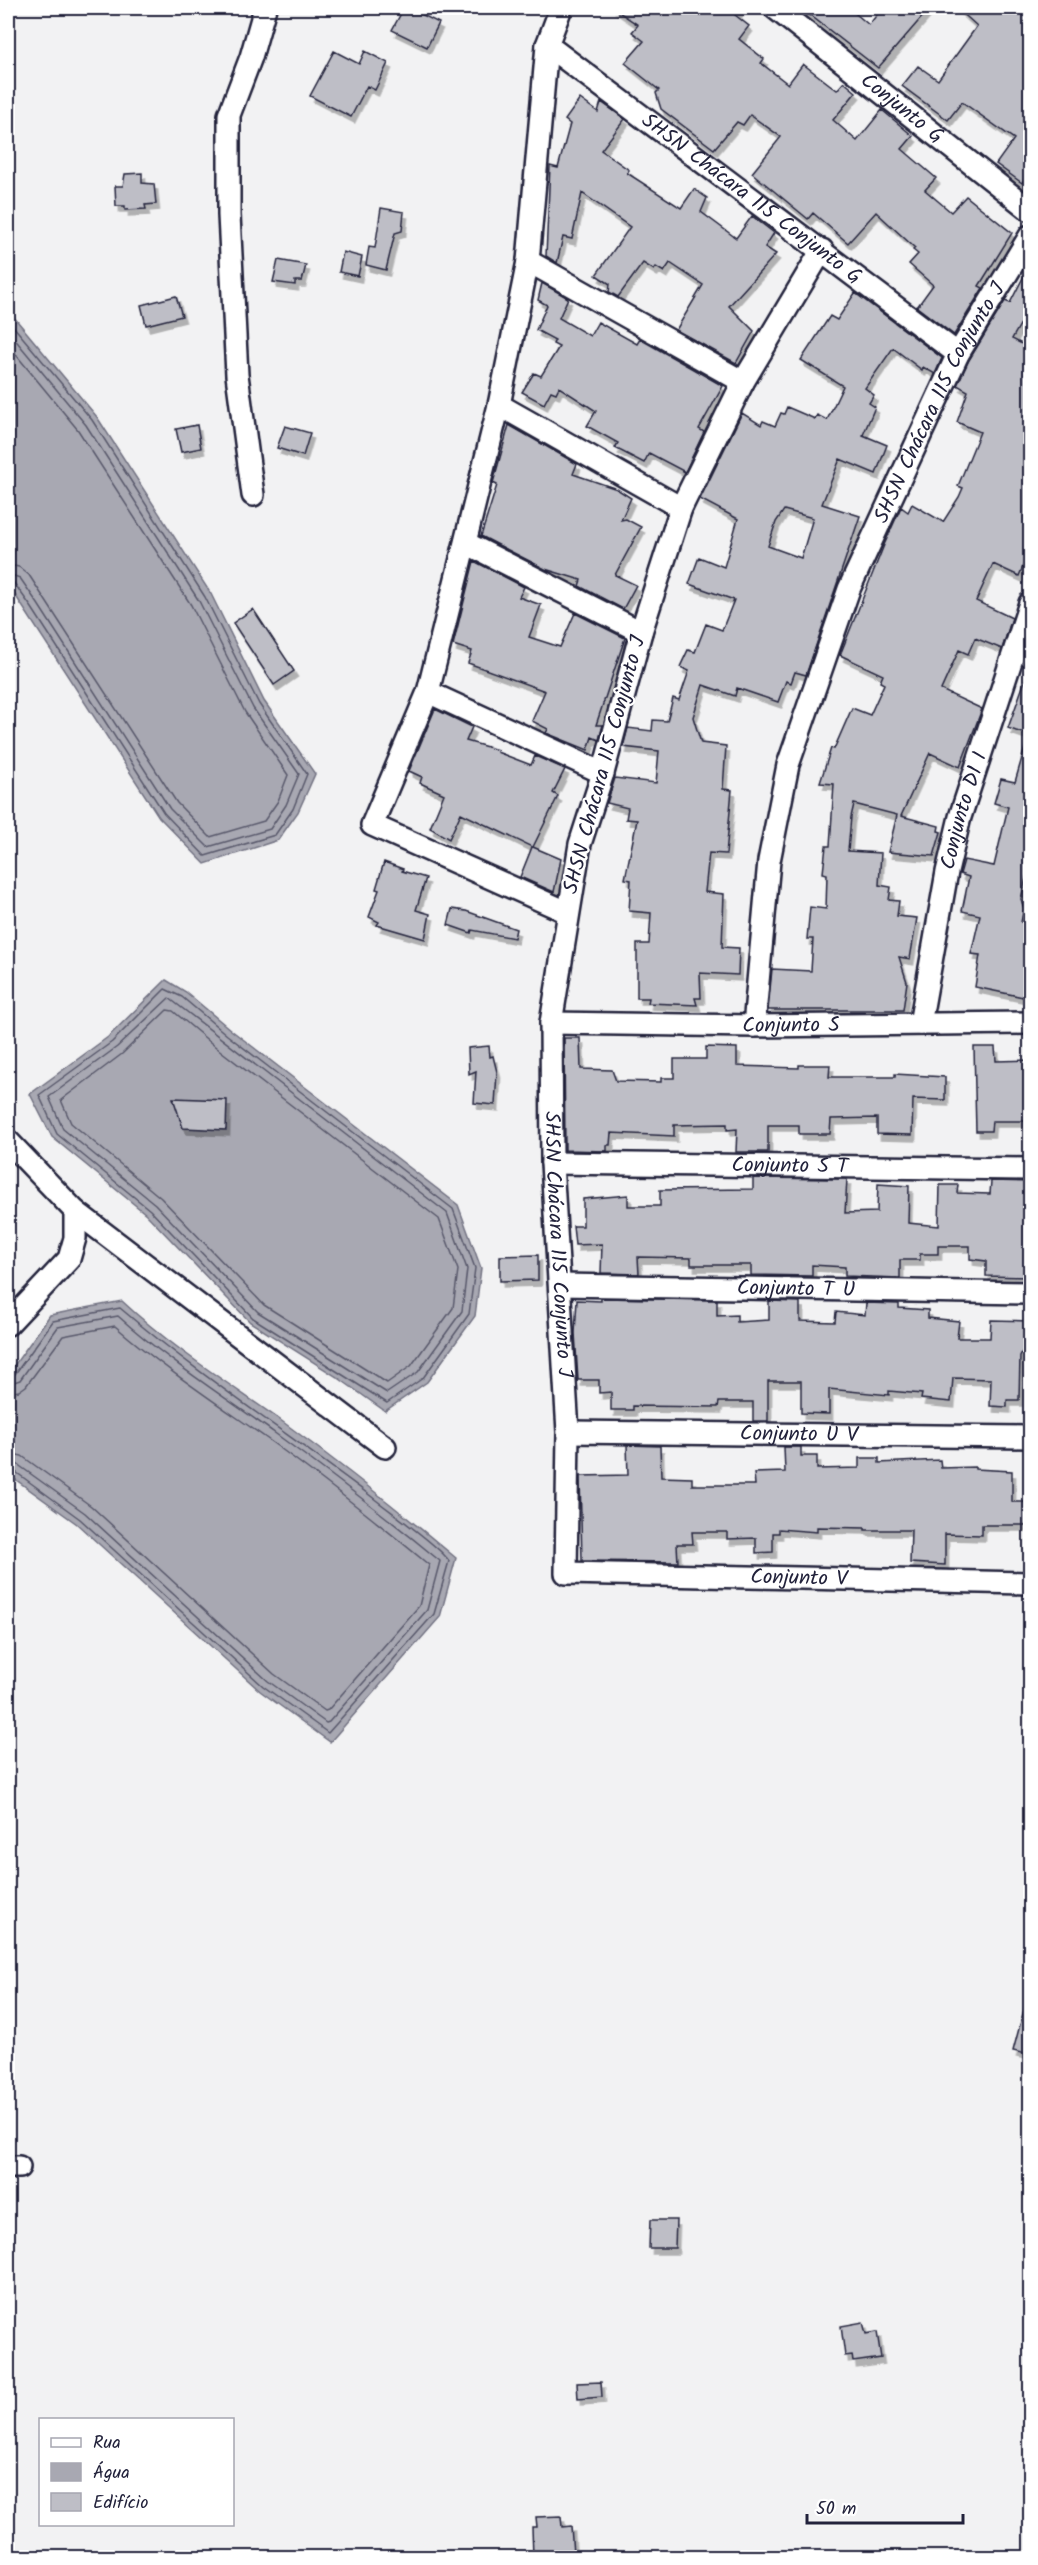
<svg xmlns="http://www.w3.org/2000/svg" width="1038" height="2565" viewBox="0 0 1038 2565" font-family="Kalam,sans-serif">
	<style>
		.water { fill: #a8a8b2; stroke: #727282; stroke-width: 1.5 }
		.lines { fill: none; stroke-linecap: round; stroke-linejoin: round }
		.shore { stroke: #58586b; stroke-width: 1.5 }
		.building { fill: #bebec6; stroke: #22223b; stroke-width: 1.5; fill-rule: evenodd; filter: url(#shadow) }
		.street-casing { stroke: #22223b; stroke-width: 26 }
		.street { stroke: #fff; stroke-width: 21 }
		.labels { text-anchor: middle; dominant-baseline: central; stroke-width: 4.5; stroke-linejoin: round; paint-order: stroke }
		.street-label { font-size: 21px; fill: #22223b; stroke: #fff }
	</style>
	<defs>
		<filter id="shadow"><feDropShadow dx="3.5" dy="6" stdDeviation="0" flood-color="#0004"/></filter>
	</defs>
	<rect width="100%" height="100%" fill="#f2f2f3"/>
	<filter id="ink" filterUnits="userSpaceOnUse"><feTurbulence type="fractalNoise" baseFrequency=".0167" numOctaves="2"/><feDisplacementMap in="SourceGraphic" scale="12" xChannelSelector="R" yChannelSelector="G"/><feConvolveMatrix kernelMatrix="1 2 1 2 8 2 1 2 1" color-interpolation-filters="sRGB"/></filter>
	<g filter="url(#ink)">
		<path class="water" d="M8,310l89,107 114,177 53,107 51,73 -17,38 -20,28 -73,24 -46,-47 -151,-233z
			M166,980l20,12 45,38 227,175 23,63 -6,48 -48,66 -42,29 -48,-34 -87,-55 -104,-108 -94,-77 -22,-43 78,-57z
			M122,1301c49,46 106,82 161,121 59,43 117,89 173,136l-16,59 -110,125 -70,-51 -183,-167 -69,-50v-100l42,-59z"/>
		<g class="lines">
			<path class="shore" d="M8,320l84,100 113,177 54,107 48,70 -14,35 -18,26 -70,21 -41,-43 -132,-205 -18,-25 -6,-2
				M8,331l78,94 113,176 54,107 46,66 -13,31 -16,24 -62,18 -38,-38 -132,-205 -18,-26 -12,-4
				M8,345l70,85 113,175 54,107 43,63 -10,26 -14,20 -54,16 -33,-34 -148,-228 -10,-8 -11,-2
				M165,989l17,8 45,38 226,174 22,59 -6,46 -46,64 -36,25 -134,-85 -103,-108 -93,-76 -18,-39 73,-53z
				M169,998l278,215 20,56 -5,42 -44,61 -31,21 -129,-81 -103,-108 -92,-75 -14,-32 68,-50z
				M167,1010l6,1 44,37 222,171 19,51 -5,38 -42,58 -24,17 -123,-78 -103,-107 -90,-75 -10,-23 61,-46z
				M8,1377l7,-3 38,-53 67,-13c80,68 169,126 252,189 16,13 69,50 77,64l-15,53 -106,119 -65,-47 -183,-167 -67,-49 -5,-1
				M8,1384l12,-4 38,-53 60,-11c49,44 105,80 158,118 56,41 111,83 164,127l-13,49 -98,112 -3,1 -58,-42 -183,-168 -68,-49 -9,-2
				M8,1393l11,-2 7,-5 37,-50 52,-10c47,41 100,76 151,112 56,40 110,83 163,127l-10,41 -91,104 -3,1 -51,-37 -183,-168 -69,-50 -14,-3"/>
		</g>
		<path class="building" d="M404,8h5l30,15 -12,24 -35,-17z
			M613,8h128l-6,7 14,11 -10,13 25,20 -3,4 27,21 15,-20 34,26 7,-8 12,10 -23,28 24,21 25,-31 31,26 -11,13 34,29 -11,12 26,22 15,-16 46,37 -33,53 4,2 -29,47 -37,-28 16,-22 -24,-21 9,-10 -5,-4 2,-2 -39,-36 -28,31 -35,-30 -5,6 -56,-46 29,-36 -31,-22 -7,10 -6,-3 -23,27 -53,-40 -5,-16 3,-3 -34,-27 19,-22 -12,-9 6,-7z
			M801,8h48l20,17 13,-17h48l-52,60z
			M957,8h68l5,4v158l-8,13 -26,-19 18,-25 -52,-37 -14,18 -46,-34 16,-20 20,14 39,-54z
			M334,51l25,13 6,-13 23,12 -13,27 -8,-4 -16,31 -41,-21z
			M580,99l18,13 3,-10 24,17 -24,31 28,20 -2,3 54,35 13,-19 13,9 -6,14 35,26 16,-22 22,17 -9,14 11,7 -47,52 25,25 -18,32 -60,-33 27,-45 -33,-22 -6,9 -8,-5 -2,3 -11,-7 -25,34 -9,-5 1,-8 -14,-9 34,-48 -48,-34 -10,46 -9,-2 -6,26 -11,-7 4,-90 8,2 12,-44 -5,-4z
			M142,173v10l12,1 2,20 -11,1 1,4 -21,1v-4h-9l-1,-20h8l2,-12z
			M381,208l23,4 -2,19 -7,2 -9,37 -20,-5 3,-18 6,1z
			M343,252l19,5 -4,19 -19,-4z
			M278,260l28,5 -4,16h-7v4l-22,-3z
			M1030,264v43l-18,32 18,9v201l-11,27 -26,-12 -17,37 36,17 -10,31 -27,-11 -7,16 -9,-4 -18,40 41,19 -22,58 -30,-14 -29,63 38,10 -1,5 3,1 -7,24 -46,-4 9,-37 -43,-11 -3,13 -3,34 33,2 -2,32 12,2 -2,13 10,1 -2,15 20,2 -7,41 -11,-2 8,25 -4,28h-135l4,-41 39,2 2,-32h-6l3,-32 16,2 1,-35 -4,-1 3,-27h4l4,-62 -14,-1 11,-35 3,1 18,-41 18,7 14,-31 -4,-2 3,-7 -43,-20 44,-110 17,-38 7,5 4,-8 31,18 16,-25 4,-9 -5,-2 22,-54 -23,-10 11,-31 -11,-6 12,-25 36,-59 5,2z
			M542,283l26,15 -9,20 31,18 8,-14 39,22 3,-5 83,47 -24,43 5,3 -19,40 -36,-19 -5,10 -29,-15 3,-5 -31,-17 9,-15 -37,-24 -3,6 -5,-2 -7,13 -22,-12 12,-19 7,3 18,-29 -6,-3 2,-4 -19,-10 11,-25 -9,-5z
			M855,293l87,65 -7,16 -12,-7 -1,3 -29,-22 -28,40 9,7 -5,8 6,4 -12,28 24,10 -11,29 -36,-15 -18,45 38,12 -54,159 -11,-3 -4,11 -5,-2 -8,21 -41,-14 -2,8 -32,-11 -10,32 8,26 25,3 -3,43 9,1 -6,64 -17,-1 -4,39 19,2 -2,53 17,1 -1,27 -38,-2 1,25h-6l2,7 -49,-2 1,-5h-12v-54h12l2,-31 -22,-2 2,-31 -6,-1 12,-59 -11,-1 2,-11 -21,-5 8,-25 41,5 3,-32 -36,-4 5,-19 24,3 1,-11 14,1 6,-23 6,2 10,-29 -9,-4 8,-17 7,2 11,-28 16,6 12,-30 -45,-16 10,-27 25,10 14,-48 -38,-20 42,-86 19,12 2,-4 12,5 6,-13 3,1 3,-7 28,12 2,-4 10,5 16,-34 -42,-26 29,-44 7,4zM784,510l29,8 -12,40 -33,-12 8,-24z
			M176,296l6,20 -36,9 -5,-20z
			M197,425l4,23 -20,4 -5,-23z
			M509,425l68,39 -4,10 44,15 14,9 -10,22 5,-1 15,8 -26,48 21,10 -13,24 -44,-23 2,-6 -36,-11 -64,-33 16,-51 -4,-2z
			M285,426l25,7 -7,23 -26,-8z
			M474,561l50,26 -5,10 22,8 -12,32 31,10 15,-34 50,25 -29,87h7l-4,15 -7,-3 -4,13 -42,-17 2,-4 -16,-8 13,-30 -77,-28 4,-12 -19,-6z
			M253,609l41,62 -20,14 -41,-62z
			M1028,672l2,1v63l-22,-8z
			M435,709l37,18 -6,14 32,9 -1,2 34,13 4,-9 30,13 -12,24 5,3 -25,51 28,12 -7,33 -34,-15 12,-30 -71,-34 -12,26 -19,-11 14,-34 -24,-11 2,-6 -13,-6z
			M1026,744l4,1v130l-3,-1 -6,25 3,10 -3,13 9,1v62l-2,13 -53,-11 5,-32 -9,-1 9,-39 -18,-4 7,-34 -9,-3 4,-14 30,6 14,-59 -14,-4 7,-24 14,3z
			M384,862l19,7 -1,2 24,7 -10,32 14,4 -5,25 -48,-14 2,-3 -10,-5 10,-27 -3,-1z
			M452,909l14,2 50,18 -2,9 -42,-8 -1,3 -23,-8z
			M564,1038h16l1,31 31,1 4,11 45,1v-4h13v-19h32v-12l31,1v18l62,2v-3h31l-1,12h66v-3l50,3v23l-32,-1 -1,36 -35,-1v-16l-46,1 -1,15h-31v-9h-31v27h-32l1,-23 -10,1v-6l-53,1v11l-63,-3 -1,12h-3v6l-42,-1z
			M489,1046l1,11 3,-1 4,16 -2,33 -21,-2 2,-32 -7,3 -1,-26z
			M974,1047h21l1,14 34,-1v61h-38l-1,10h-15z
			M173,1098l54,2 -1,30 -43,-2z
			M753,1178l94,1 -2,34 32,-1 1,-28 31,2 -1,37 31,3 1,-41h18l-1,8 33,1 1,-13 39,1v95l-44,-1v-15l-16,-2v-13h-32v8h-18v6h-20v18l-55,-2v-9l-33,-2v11l-61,-1v-10h-60v-7l-53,-1 1,17 -38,-1 1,-29 -27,1 -2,-19h10v-27l45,-4v11h32v-16l93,-1z
			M538,1255v25l-38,1v-25z
			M601,1298l116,2v16l20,-1v7l32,-2v-19l31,1v19l35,1 1,-10 29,3 1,-12 33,1v4l29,2v8l31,3 -2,17h33l1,-18 39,1v31h-8l-2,4 -1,44h-12v7l-17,-1 1,-27 -38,-1 -2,24 -30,-3 1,-5 -33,-3v4l-60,-6v25l-28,-1v-32h-33v40h-15v-19h-34l-1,5 -85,-1v4h-22v-18l-12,1v-13h-21l-3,-47 2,-33 24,1z
			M627,1445l33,1 1,31 31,1v7h63l-1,-12 31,-1 -1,-25h17v9h16v13l42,-1v-10h20v5l61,-3 1,8 34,-1v2l37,2v31h18v23h-48v10l-37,-1v31l-35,-2 1,-33h-46v-2l-48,-1v5l-38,-3v4h-6v19l-17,1v-15l-29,1v-7h-35l1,12h-16l1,18 -96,-1 -2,-85 48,-1z
			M1025,2006l5,1v48l-17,-4z
			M650,2220h26l-1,28h-26z
			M863,2322l3,12 11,-2 4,26 -28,4 -1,-7 -7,1 -4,-30z
			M601,2382l1,15 -24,2 -1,-16z
			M561,2516l1,11 9,-1 2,28 -40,3 -1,-30h5l-1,-10z"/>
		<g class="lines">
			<g class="street-casing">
				<g id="street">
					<path d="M561,8l-14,37 -19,216 -29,144 -71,287 -56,133 195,87"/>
					<path id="s1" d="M775,8l255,202"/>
					<path id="s2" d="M547,45l411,309"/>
					<path id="s3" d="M822,250l-79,132 -62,126 -40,124 -38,141 -23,71 -29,179 1,140 16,269 -2,141 464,10"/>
					<path d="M528,261l215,121"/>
					<path d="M499,405l182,103"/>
					<path d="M253,495l-16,-120 -8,-160v-100l22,-58 14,-49"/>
					<path d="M466,543l175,89"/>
					<path d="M428,692l175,81"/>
					<path id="s4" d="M551,1023l203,3 276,-3"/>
					<path id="s5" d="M920,1024l27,-152 13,-55 70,-214"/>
					<path id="s6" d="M754,1026l15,-165 19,-96 61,-176 109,-235 72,-118"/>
					<path d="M8,1141l67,70 310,236"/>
					<path id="s7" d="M552,1163l478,6"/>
					<path id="s8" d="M560,1285l470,8"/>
					<path d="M8,1324l61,-65 6,-21v-27"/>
					<path id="s9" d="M568,1432l462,5"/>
					<path d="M8,2167h11"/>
				</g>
			</g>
			<use href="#street" class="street"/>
		</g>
	</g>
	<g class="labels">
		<g class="street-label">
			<text stroke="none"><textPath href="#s1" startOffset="162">Conjunto G</textPath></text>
			<text stroke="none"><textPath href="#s2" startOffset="256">SHSN Chácara 115 Conjunto G</textPath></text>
			<text stroke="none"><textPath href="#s6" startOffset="657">SHSN Chácara 115 Conjunto J</textPath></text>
			<text transform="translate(605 765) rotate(-75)">SHSN Chácara 115 Conjunto J</text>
			<text stroke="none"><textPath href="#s5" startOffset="218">Conjunto D1 I</textPath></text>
			<text stroke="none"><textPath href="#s4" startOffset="240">Conjunto S</textPath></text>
			<text stroke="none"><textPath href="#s7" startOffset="238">Conjunto S T</textPath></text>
			<text stroke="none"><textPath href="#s3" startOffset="1048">SHSN Chácara 115 Conjunto J</textPath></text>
			<text stroke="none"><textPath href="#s8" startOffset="236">Conjunto T U</textPath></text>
			<text stroke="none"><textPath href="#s9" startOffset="231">Conjunto U V</textPath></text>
			<text stroke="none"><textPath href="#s3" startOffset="1610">Conjunto V</textPath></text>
		</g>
	</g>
	<rect width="1038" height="2565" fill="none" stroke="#fff" stroke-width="30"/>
	<rect x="15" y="15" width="1008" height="2535" fill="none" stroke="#22223b" stroke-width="2" filter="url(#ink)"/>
	<rect x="39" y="2418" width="195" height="108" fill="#ffffff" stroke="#a7a7b1" stroke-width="1.5"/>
	<rect x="51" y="2438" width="30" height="9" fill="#ffffff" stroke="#a7a7b1" stroke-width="1.5"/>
	<text x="93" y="2448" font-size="18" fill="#22223b">Rua</text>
	<rect x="51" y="2463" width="30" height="18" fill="#a8a8b2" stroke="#a7a7b1" stroke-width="1.5"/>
	<text x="93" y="2478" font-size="18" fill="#22223b">Água</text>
	<rect x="51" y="2493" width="30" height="18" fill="#bebec6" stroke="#a7a7b1" stroke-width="1.5"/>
	<text x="93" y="2508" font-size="18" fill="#22223b">Edifício</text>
	<path d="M807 2514v9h156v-9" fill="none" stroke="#22223b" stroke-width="3"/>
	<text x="816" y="2514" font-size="18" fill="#22223b" stroke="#ffffff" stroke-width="4.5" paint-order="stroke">50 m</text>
</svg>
